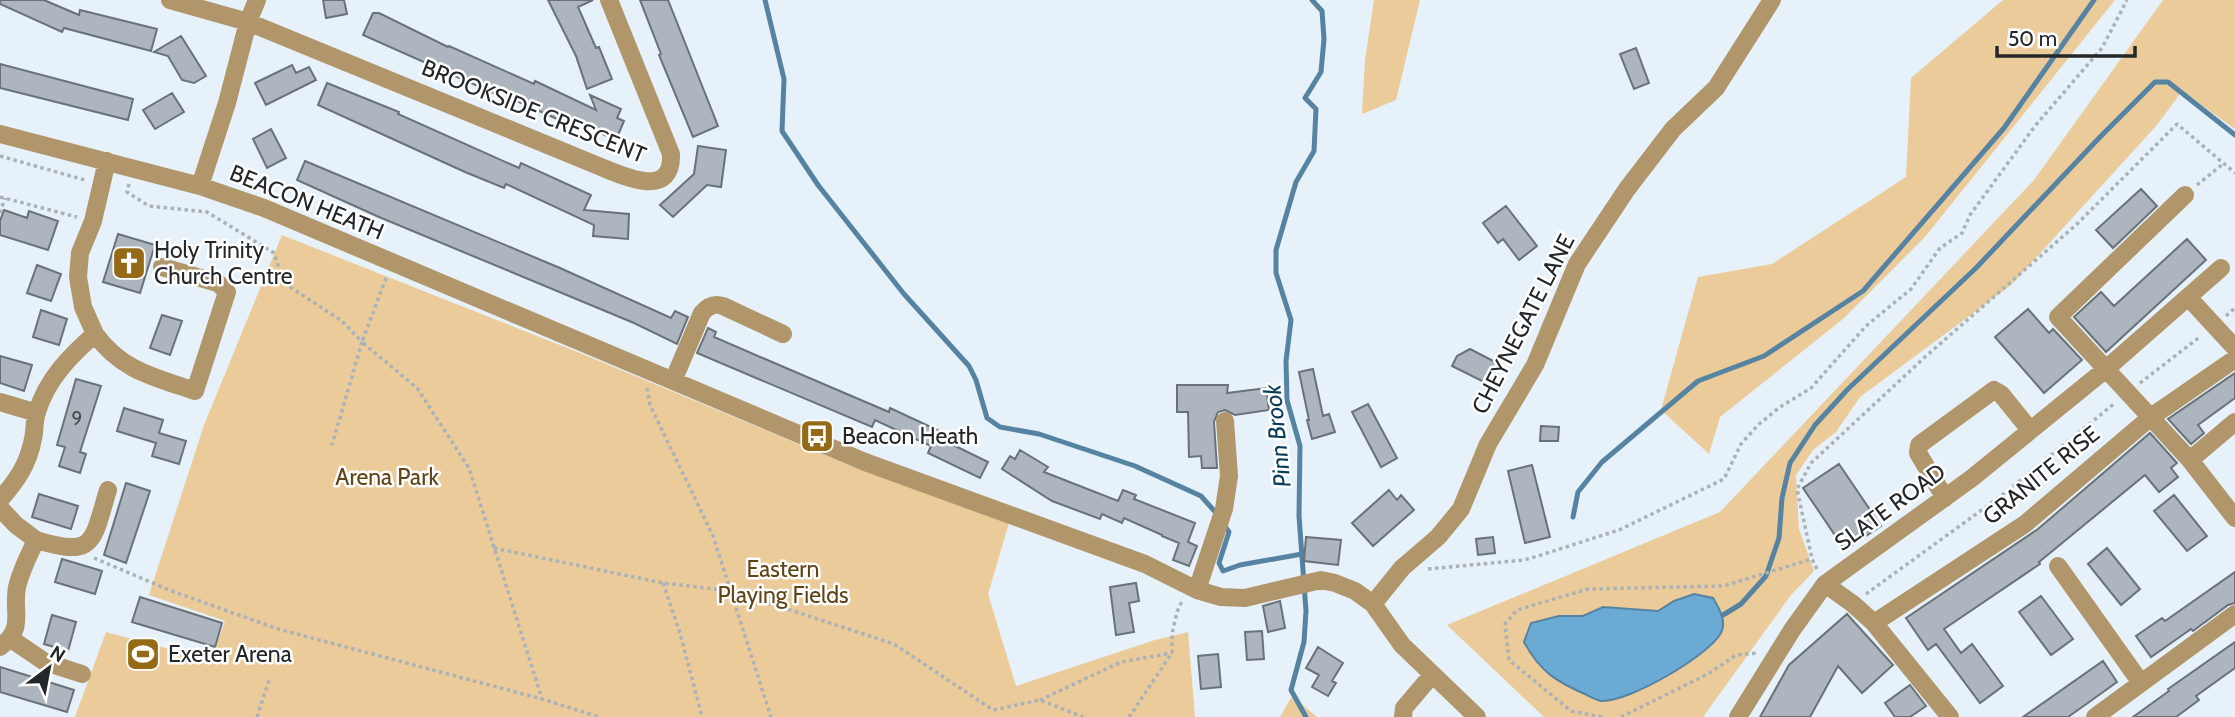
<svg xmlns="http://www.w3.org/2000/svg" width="2235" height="717" viewBox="0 0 2235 717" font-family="Cabin,sans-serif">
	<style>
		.green { fill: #ebcb9a }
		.water { fill: #6baad5; stroke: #5683a2; stroke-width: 2 }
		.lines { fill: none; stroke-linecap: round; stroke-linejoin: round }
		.stream { stroke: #5683a2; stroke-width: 5 }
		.building { fill: #adb6be; stroke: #697279; stroke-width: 2 }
		.path { stroke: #aab2b8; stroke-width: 3.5; stroke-dasharray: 3.5 3.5; stroke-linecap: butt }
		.minor { stroke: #b2966b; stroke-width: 18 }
		.labels { text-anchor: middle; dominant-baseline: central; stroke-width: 5; stroke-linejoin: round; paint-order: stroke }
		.number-label { font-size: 19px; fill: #464b4f }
		.street-label { font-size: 23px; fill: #24272a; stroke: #fff }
		.poi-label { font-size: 23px; fill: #24272a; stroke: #fff; text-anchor: start }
		.park-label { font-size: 23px; fill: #5f4515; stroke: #fff }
		.water-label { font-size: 24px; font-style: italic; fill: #083c59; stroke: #fff }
	</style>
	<rect width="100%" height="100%" fill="#e6f1f9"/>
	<path class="green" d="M1374,0h46l-24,100 -34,14 3,-54z
		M2003,0h112l-190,237 -82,82 -123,98 -11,37 -48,-44 37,-133 74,-13 134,-87 5,-99z
		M2163,0h72v129l-53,-38 -25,34 -146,160 -151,112 -24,35 -23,18 -17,25 3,54 15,42 -23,24 -88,122h-159l-97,-92 273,-113 314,-332z
		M282,235l298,118 269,112 160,58 -21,71 28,92 139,-46 33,-8 7,85h-1120l31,-85 105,28 14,-39 -76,-26 55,-170z
		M1292,696l25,21h-37z"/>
	<path class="water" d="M1694,594l19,4c6,10 14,23 8,35 -13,23 -92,69 -119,68 -4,0 -11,-4 -15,-6 -30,-13 -47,-23 -63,-53l7,-19 28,-7h24l20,-9 55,4 16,-10z"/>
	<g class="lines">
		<path class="stream" d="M765,0l19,79 -2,52 36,54 86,109 65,72 7,14 11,38 13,9 39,7 96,32 66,30 16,18
			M1573,517l5,-25 24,-30 96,-81 66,-25 99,-65 141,-163 90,-128
			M1224,525l5,7 -10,31 4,8 17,-6 62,-11
			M1723,615l18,-11 25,-28 13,-38 3,-40 8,-35 25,-38 33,-36 128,-121 124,-131 55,-55h13l67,53
			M1306,717l-15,-27 13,-48 2,-31 -7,-95 1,-70 -13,-46 -1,-39 5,-41 -15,-47v-23l20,-68 18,-31 2,-42 -11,-11 16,-26 3,-33 -2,-28 -10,-11"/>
	</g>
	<path class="building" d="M0,0h44l35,15 1,-5 77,19 -6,22 -87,-23 -2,4 -62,-28z
		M323,0h21l3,14 -21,4z
		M548,0h45l-15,7 18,41 3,-1 13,32 -25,10 -11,-33z
		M640,0h28l50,126 -25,11 -34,-82 2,-1z
		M373,13h6l69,34 1,-1 85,38 1,-3 61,29 -6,-15 31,14 -4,9 7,3 -8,19 -55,-24 -2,4 -42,-19 -1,2 -153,-68z
		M181,36l25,40 -12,7 -12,-3 -14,-24 -14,-4z
		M1636,48l13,35 -15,6 -14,-35z
		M0,64l133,35 -5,21 -128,-32z
		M292,65l4,8 13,-6 7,13 -50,25 -11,-22z
		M327,83l72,29 -1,2 121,54 2,-5 70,32 -7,15 45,4 -1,25 -35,-3 1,-11 -88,-41 -2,4 -39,-16 -147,-67z
		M172,93l12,19 -29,17 -12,-19z
		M271,129l15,29 -19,10 -14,-29z
		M698,146l28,4 -5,37 -14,-2 -34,32 -13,-12 34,-31z
		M305,161l255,107 111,50 4,-7 13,6 -11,27 -43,-21 -255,-106 -82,-37z
		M2141,189l16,17 -44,42 -17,-18z
		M1506,206l31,40 -18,14 -16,-21 -5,4 -15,-20z
		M4,210l23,8 2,-7 29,10 -10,29 -48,-15v-14z
		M118,234l37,11 -15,48 -37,-11z
		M2187,239l19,21 -100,92 -32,-35 27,-25 13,14z
		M37,265l24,9 -10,27 -24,-8z
		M2028,309l21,24 4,-4 29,31 -38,33 -49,-56z
		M41,310l26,9 -8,26 -26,-8z
		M162,315l20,6 -12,34 -20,-7z
		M708,328l8,4 -2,5 58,25 117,50 1,-4 58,27 -3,6 43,21 -8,16 -52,-25 3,-7 -56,-26 -3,7 -175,-74z
		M1470,349l29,15 -11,20 -36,-18 5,-10z
		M0,356l32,9 -8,26 -24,-8z
		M1313,369l10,47 6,-2 6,18 -23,7 -5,-19h2l-10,-48z
		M2235,373v25l-37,27 6,8 -13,11 -23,-25z
		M76,379l25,7 -21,66 6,2 -6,19 -21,-7 6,-19 -8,-2z
		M1177,385h51l-1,8 39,-5 3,22 -34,5 -10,-5 -7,2 -4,10 3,46h-15l-1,-12 -12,1 -1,-45h-11z
		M1368,404l29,54 -16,9 -29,-55z
		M124,408l39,12 -4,13 27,8 -7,23 -27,-8 4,-13 -39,-12z
		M1541,426l18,1 -1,14h-18z
		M2150,433l27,30 -6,5 7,9 -19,15 -14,-17 -106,87 1,2 -96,65 17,24 11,-9 31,42 -23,17 -44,-59 -8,6 -22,-32 132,-89z
		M1020,450l28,17 -4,5 74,29 5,-11 13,5 -2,4 61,24 -7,19 9,4 -8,20 -16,-6 6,-17 -17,-7v-1l-38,-17 -2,5 -20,-9 -2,5 -48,-18 -50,-32 8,-13 5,3z
		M1839,464l42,62 -36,24 -42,-62z
		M1532,465l18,72 -25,6 -17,-72z
		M126,483l24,8 -24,72 -22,-8z
		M1389,490l8,10 4,-5 13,15 -41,36 -21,-23z
		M39,494l39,12 -7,23 -39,-12z
		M2174,495l33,41 -20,15 -33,-40z
		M1306,537l35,3 -3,25 -34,-4z
		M1493,537l2,16 -17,2 -2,-16z
		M2107,548l33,41 -19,16 -33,-41z
		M62,559l40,12 -7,23 -40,-12z
		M2235,572v31l-7,2 -35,26 -2,-2 -40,28 -15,-21 26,-18 3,3z
		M1136,583l3,18 -10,2 5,29 -18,3 -6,-48z
		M2041,596l32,43 -22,16 -32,-43z
		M140,597l82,26 -7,24 -83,-25z
		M1280,601l5,27 -17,4 -5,-26z
		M1847,614l46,51 -31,28 -24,-27 -28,51h-50l29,-52z
		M52,615l24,7 -8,29 -24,-7z
		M1262,631l2,28 -17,1 -2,-28z
		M2235,642v26l-39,28 3,4 -23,17h-43l36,-26 -1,-2z
		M1318,647l25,16 -11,18 4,2 -8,13 -16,-9 7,-12 -13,-7z
		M1218,654l3,33 -20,2 -3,-33z
		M2103,661l14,21 -25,18 -24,17h-45z
		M0,667l74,23 -7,22 -67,-20z
		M1910,685l16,21 -16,11h-15l-10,-14z"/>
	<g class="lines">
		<path class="path" d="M0,156l85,24
			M129,184l-2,8 22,14 58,6 67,41 10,30 58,38 20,21 -30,103
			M2197,185l26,-21
			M0,197l77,20
			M0,213l5,-15
			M386,278l-24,64 55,46 52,80 73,231
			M2226,316l9,-8
			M2140,383l61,-47
			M647,388l3,17 63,131 58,181
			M2001,496l12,14
			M2036,538l12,16
			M494,548l169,35 69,8 162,53 99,66 47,-10 43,17
			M94,558l75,32 109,39 264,70 57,18
			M1428,569l96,-9 17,-5 78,-25 105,-51 17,-35 17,-19 22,-18 31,-19 55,-62 45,-37 29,-41 22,-15 8,-18 65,-89 67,-78 25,-48
			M1817,569l-5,-10 -15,-70 14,-26 114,-106 151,-132 101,-101 58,49
			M663,583l17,50 22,84
			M1866,594l135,-98 114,-93
			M1040,700l81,-38 51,-9
			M257,717l13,-40
			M1129,717l43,-64v-19l5,-22 5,-11
			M1602,717l-31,-6 -62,-51 -4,-36 12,-14 71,-21 135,-3 89,-27
			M1621,717l87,-43 28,-19 21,-2"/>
		<path class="minor" d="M170,0l78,22 353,145c22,9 72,33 70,-13l-62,-154
			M0,134l200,52 64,22 601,254 280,102 52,26 24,7 24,1 76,-18 14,3 20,8 18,13 29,41 75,72
			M200,186l27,-83 21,-81 9,-22
			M2185,195l-127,122 132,143 45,58
			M2188,297l47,51
			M95,334c27,37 59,43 100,57l32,-99 -9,-9 -56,-16
			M673,381l29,-68c6,-7 12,-10 21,-7l60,28
			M0,402l37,11
			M2190,460l45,-38
			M1945,498l-27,-45 1,-8 75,-55 7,4 29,36
			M0,500c17,-20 28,-35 33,-61 2,-9 1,-19 4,-27 10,-33 33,-56 58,-78l-12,-27 -5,-30 2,-24 13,-32 14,-60
			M0,508l16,17 20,15c-7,15 -15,30 -19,47 -5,25 9,41 -17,60
			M36,540c60,18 56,2 72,-50
			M2058,566l83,117
			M1825,584l28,20 21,19 76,94
			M1197,590l27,-81 5,-33 -4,-55
			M1373,604l29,-36 36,-31 23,-28 27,-65 47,-79 42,-101 50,-75 46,-60 43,-41 56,-88
			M1874,623l151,-99 126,-107 84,-58
			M11,639l34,23 37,12
			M1403,717l1,-9 28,-33
			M1738,717l54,-87 33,-46 147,-106 134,-109 115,-101
			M2095,717l140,-103"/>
	</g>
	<defs>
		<g id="church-square" transform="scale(1.75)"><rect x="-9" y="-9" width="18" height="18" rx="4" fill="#956a16" stroke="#fff"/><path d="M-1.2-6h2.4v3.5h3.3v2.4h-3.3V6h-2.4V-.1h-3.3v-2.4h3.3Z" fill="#fff"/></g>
		<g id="bus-square" transform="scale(1.75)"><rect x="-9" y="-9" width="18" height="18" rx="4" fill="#956a16" stroke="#fff"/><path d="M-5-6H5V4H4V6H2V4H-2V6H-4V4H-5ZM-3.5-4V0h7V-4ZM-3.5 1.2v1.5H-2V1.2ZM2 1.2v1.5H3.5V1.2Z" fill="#fff"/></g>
		<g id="stadium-square" transform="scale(1.75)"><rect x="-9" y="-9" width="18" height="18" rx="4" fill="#956a16" stroke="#fff"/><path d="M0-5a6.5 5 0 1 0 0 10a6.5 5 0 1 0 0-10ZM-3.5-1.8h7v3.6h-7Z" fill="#fff"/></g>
	</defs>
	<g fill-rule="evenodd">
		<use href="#church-square" x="129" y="263"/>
		<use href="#bus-square" x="817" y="436"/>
		<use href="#stadium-square" x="143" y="654"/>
	</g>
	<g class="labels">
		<g class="number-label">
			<text x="77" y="418">9</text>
		</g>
		<g class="street-label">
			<text transform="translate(534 111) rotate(22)">BROOKSIDE CRESCENT</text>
			<text transform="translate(307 202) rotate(22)">BEACON HEATH</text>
			<text transform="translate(1523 324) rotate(-63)">CHEYNEGATE LANE</text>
			<text transform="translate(2041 475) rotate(-39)">GRANITE RISE</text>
			<text transform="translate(1890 507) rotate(-36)">SLATE ROAD</text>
		</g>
		<g class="poi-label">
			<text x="154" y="250">Holy Trinity<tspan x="154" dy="26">Church Centre</tspan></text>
			<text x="842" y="436">Beacon Heath</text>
			<text x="168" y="654">Exeter Arena</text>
		</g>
		<g class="park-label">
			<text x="387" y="477">Arena Park</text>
			<text x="783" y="569">Eastern<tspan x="783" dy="26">Playing Fields</tspan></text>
		</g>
		<g class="water-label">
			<text transform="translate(1277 436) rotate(-96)">Pinn Brook</text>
		</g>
	</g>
	<g transform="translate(49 668) rotate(32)" stroke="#ffffff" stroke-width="5" paint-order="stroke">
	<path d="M0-5L12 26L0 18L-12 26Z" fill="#24272a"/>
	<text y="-10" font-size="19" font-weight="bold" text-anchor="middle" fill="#24272a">N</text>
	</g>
	<path d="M1997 46v10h138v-10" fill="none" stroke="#24272a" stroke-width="3.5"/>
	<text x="2008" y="46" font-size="21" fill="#24272a" stroke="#ffffff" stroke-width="5" paint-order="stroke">50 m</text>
</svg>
